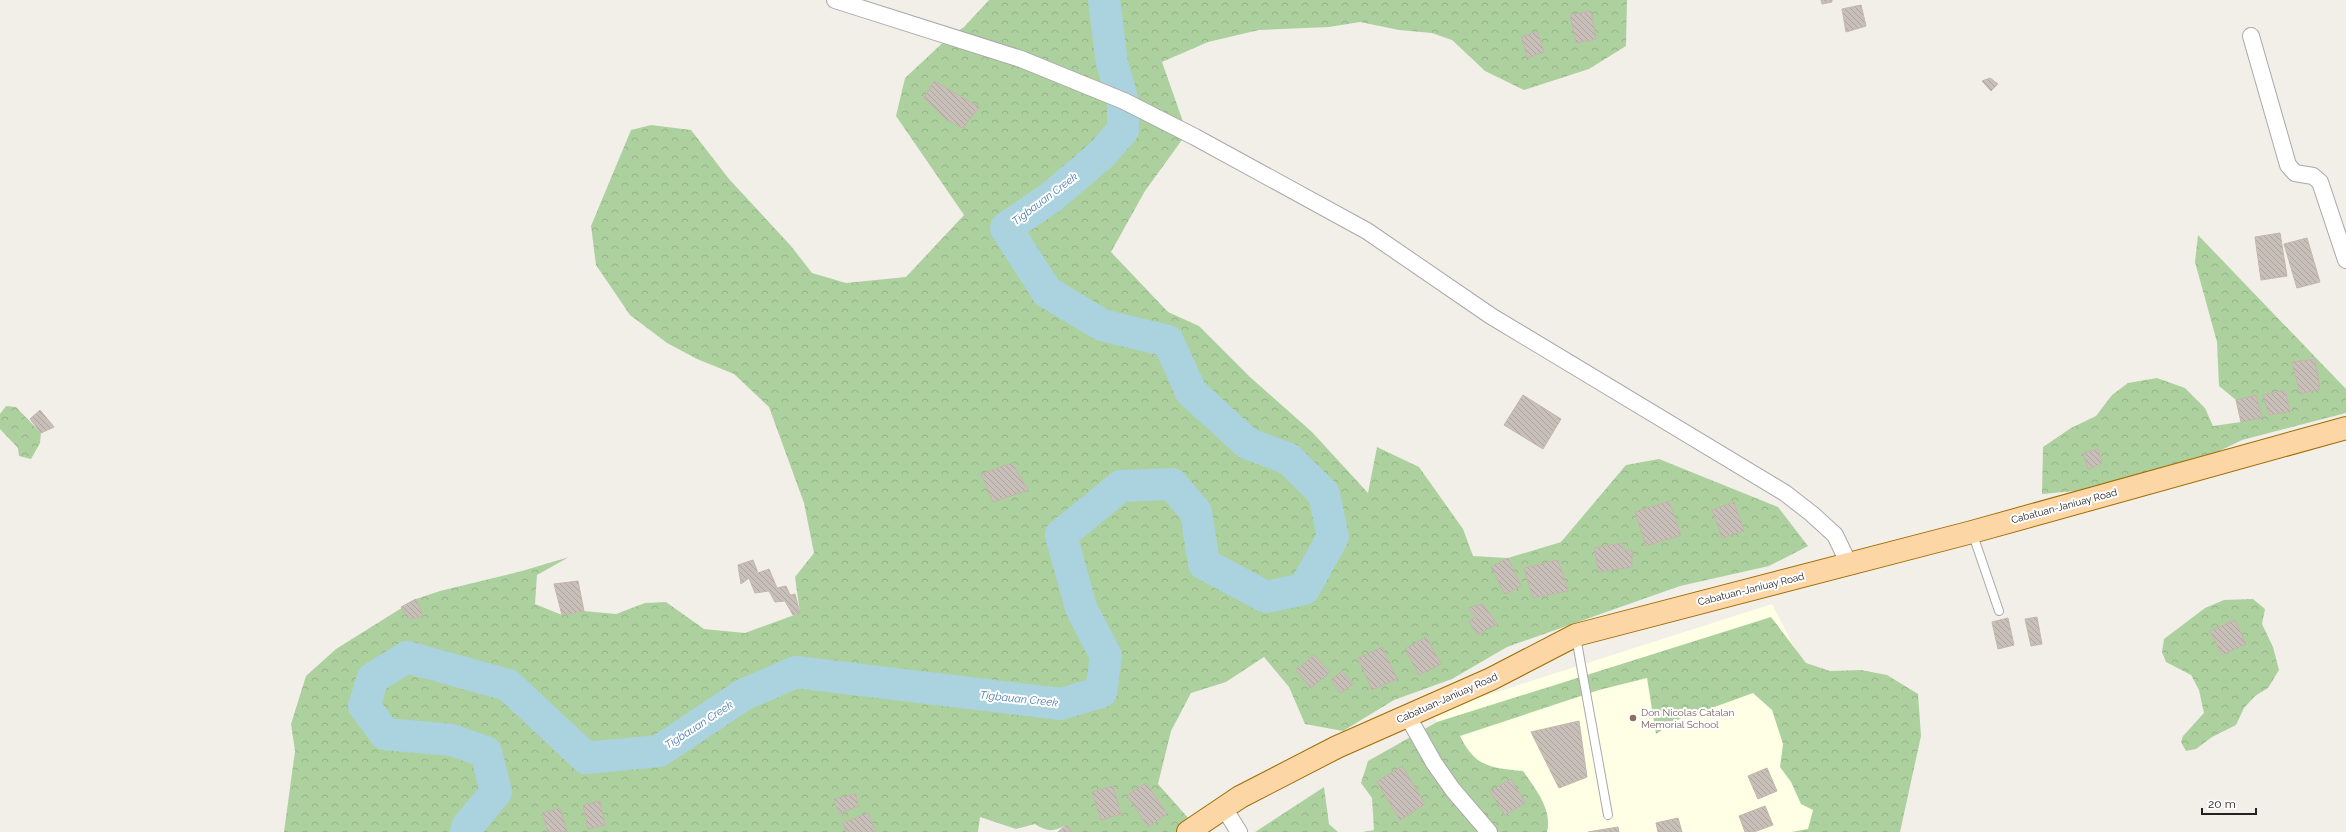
<svg xmlns="http://www.w3.org/2000/svg" width="2346" height="832" viewBox="0 0 2346 832" font-family="Raleway,sans-serif">
	<style>
		.education { fill: #ffffe5 }
		.forest { fill: url(#forest-crowns) }
		.lines { fill: none; stroke-linecap: round; stroke-linejoin: round }
		.river { stroke: #aad3df; stroke-width: 32 }
		.building { fill: url(#building-back-hatch); stroke: #c4b6ab }
		.service-casing { stroke: #a9a9a9; stroke-width: 10 }
		.minor-casing { stroke: #a9a9a9; stroke-width: 18 }
		.primary-casing { stroke: #a06b00; stroke-width: 24 }
		.service { stroke: #fff; stroke-width: 8 }
		.minor { stroke: #fff; stroke-width: 16 }
		.primary { stroke: #fcd6a4; stroke-width: 22 }
		.education-dot { fill: #8d6e63; stroke: #fff; stroke-width: 1.5 }
		.labels { text-anchor: middle; dominant-baseline: central; stroke-width: 4; stroke-linejoin: round; paint-order: stroke }
		.street-label { font-size: 10px; fill: #222; stroke: #fff }
		.education-label { font-size: 10px; fill: #785e54; stroke: #fff; text-anchor: start }
		.water-label { font-size: 11px; font-style: italic; fill: #4a7aab; stroke: #fff }
	</style>
	<defs>
		<pattern id="forest-crowns" width="20" height="18" patternUnits="userSpaceOnUse"><rect width="20" height="18" fill="#add19e"/><path d="M2 6a3 3 0 1 1 6 0M12 15a3 3 0 1 1 6 0" fill="none" stroke="#95b388"/></pattern>
		<pattern id="building-back-hatch" width="6" height="6" patternUnits="userSpaceOnUse"><rect width="6" height="6" fill="#c7bfb8"/><path d="M-1 5l2 2M0 0l6 6M5-1l2 2" fill="none" stroke="#aba49e"/></pattern>
	</defs>
	<rect width="100%" height="100%" fill="#f2efe9"/>
	<path class="education" d="M1772,604l62,120 -15,108h-305l-83,-119z"/>
	<path class="forest" d="M989,0h638l-1,46 -37,23 -65,21 -39,-19 -33,-31 -20,-7 -33,-3 -39,-8 -31,5 -70,3 -51,12 -46,20 25,71 -42,58 -34,61 57,60 31,14 51,51 62,55 56,61 9,-46 42,20 44,62 10,27 35,2 53,-16 65,-77 33,-6 119,48 30,39 -39,20 -89,20 -173,61 -55,32 -58,21 -51,31 -38,-7 -16,-37 -25,-30 -38,25 -35,11 -20,38 -13,53 40,45 -5,3h-121l-6,-7c-12,7 -19,7 -31,-1l-19,5 -36,-12 -2,15h-694l11,-81 -4,-27 15,-48 30,-27 80,-50 24,-8 82,-20 47,-14 -32,18 -2,29 27,11 22,-4 32,3 29,-11 21,-1 38,27 41,4 55,-20 -5,-36 19,-24 -10,-50 -35,-96 -35,-33 -37,-15 -30,-16 -37,-28 -34,-50 -5,-39 40,-96 20,-5 40,5 38,49 62,67 21,27 34,10 60,-6 58,-62 -68,-99 9,-38 45,-42 14,-9z
		M2198,235l148,154v24l-104,27 -58,28 -37,4 -72,19 -33,3 1,-47 28,-19 25,-12 16,-21 16,-12 29,-5 28,10 20,20 8,18 28,-4 -5,-22 -17,-14 -2,-44 -22,-80z
		M6,406l10,1 25,26 -1,10 -9,16 -12,-3 -1,-8 -18,-19v-15z
		M2253,599l12,10 -3,15 11,23 6,23 -11,18 -13,8 -11,12 -8,17 -24,12 -16,12 -10,2 -5,-9 2,-6 21,-23 -5,-23 -8,-15 -25,-13 -4,-10 2,-13 41,-31 19,-8z
		M1771,617l35,46 24,8 31,-1 26,5 31,19 3,42 -21,96h-109l17,-3 5,-19 -12,-6 -10,-22 -11,-15 3,-23 -11,-34 -19,-17 -44,16 -20,4 -33,21 -9,-56 -48,12 -139,46c15,31 31,32 63,35 12,17 30,39 24,61h-184l11,-2 -2,-32 -11,-15 7,-22 69,-39z
		M1324,787l5,37 9,8h-83z"/>
	<g class="lines">
		<path class="river" d="M466,832l1,-5 29,-35 -10,-40 -34,-12 -67,-6 -21,-28 9,-28 34,-21 101,28 78,73 73,-7 84,-56 53,-23 265,32 40,-12 5,-36 -25,-48 -20,-73 60,-49 51,-2 24,28 8,52 62,33 38,-8 29,-52 -9,-43 -35,-35 -42,-16 -56,-51 -23,-51 -66,-16 -55,-33 -41,-64 44,-30 51,-43 22,-25v-28l-11,-39 -8,-63"/>
	</g>
	<path class="building" d="M1821,0h11v2l-10,2z
		M1861,5l5,21 -20,6 -4,-23z
		M1591,11l5,28 -20,4 -6,-28z
		M1537,31l7,21 -17,6 -5,-21z
		M1990,78l8,6 -7,7 -9,-10z
		M934,81l45,26 -16,21 -16,-8 -23,-22z
		M2280,233l7,43 -26,4 -6,-43z
		M2307,238l13,44 -23,6 -13,-44z
		M2315,359l5,30 -20,5 -8,-32z
		M2285,390l5,22 -21,3 -6,-20z
		M1523,395l38,24 -18,30 -39,-24z
		M2256,395l6,23 -21,4 -5,-22z
		M40,410l14,17 -13,6 -11,-14z
		M2098,449l4,14 -14,6 -5,-16z
		M1012,463l16,27 -35,12 -12,-28z
		M1669,501l12,34 -35,11 -11,-34z
		M1734,502l10,29 -22,7 -10,-28z
		M1622,543l1,7 9,1v16l-33,5 -5,-24z
		M1508,558l13,28 -16,8 -14,-27z
		M753,560l5,13 11,-4 8,19 9,-2 4,9 5,-1 5,19 -7,2 -8,-14 -10,1 -6,-11 -14,2 -6,-15 -8,6 -3,-19z
		M1558,560l10,31 -35,7 -9,-30z
		M578,581l6,30 -22,4 -8,-31z
		M416,599l7,17 -13,3 -9,-12z
		M1483,604l14,20 -20,11 -8,-14 7,-4 -8,-9z
		M2037,617l5,27 -11,2 -6,-27z
		M2008,618l6,27 -16,4 -6,-27z
		M2235,620l11,24 -24,11 -12,-24z
		M1426,637l15,27 -22,11 -14,-26z
		M1382,647l15,32 -25,11 -14,-32z
		M1314,655l16,17 -19,16 -15,-18z
		M1342,671l11,13 -12,9 -10,-13z
		M1579,721l8,56 -28,11 -28,-56z
		M1402,766l23,38 -25,16 -23,-38z
		M1767,768l10,23 -19,8 -10,-23z
		M1511,779l14,24 -20,12 -15,-24z
		M1146,783l21,31 -19,13 -21,-32z
		M1113,786l8,28 -20,6 -9,-28z
		M856,794l2,12 -19,8 -5,-15z
		M600,801l5,24 -17,4 -5,-24z
		M1765,806l8,19 -19,7h-9l-6,-16z
		M560,808l7,23 -19,1 -6,-19z
		M868,813l8,19h-30l-3,-9z
		M1678,818l4,14h-24l-2,-9z
		M1066,825l6,7h-14z
		M1618,827l1,5h-31z"/>
	<g class="lines">
		<g class="service-casing">
			<path id="service" d="M1972,532l27,79
				M1576,637l32,178"/>
		</g>
		<g class="minor-casing">
			<path id="minor" d="M835,0l186,59 103,42 71,36 172,94 124,85 294,177 27,21 23,21 14,29
				M2251,36l37,129 7,8 18,3 7,6 26,78
				M1407,715l27,48 19,27 36,42
				M1224,808l15,24"/>
		</g>
		<g class="primary-casing">
			<path id="primary" d="M1188,832l52,-35 97,-50 154,-68 85,-44 396,-103 374,-104"/>
		</g>
		<use href="#service" class="service"/>
		<use href="#minor" class="minor"/>
		<use href="#primary" class="primary"/>
	</g>
	<circle class="education-dot" cx="1633" cy="718" r="4"/>
	<g class="labels">
		<g class="street-label">
			<text transform="translate(2064 506) rotate(-15)">Cabatuan-Janiuay Road</text>
			<text transform="translate(1751 589) rotate(-14)">Cabatuan-Janiuay Road</text>
			<text transform="translate(1447 698) rotate(-24)">Cabatuan-Janiuay Road</text>
		</g>
		<g class="education-label">
			<text x="1641" y="712">Don Nicolas Catalan<tspan x="1641" dy="12">Memorial School</tspan></text>
		</g>
		<g class="water-label">
			<text transform="translate(1045 199) rotate(-37)">Tigbauan Creek</text>
			<text transform="translate(1019 699) rotate(6)">Tigbauan Creek</text>
			<text transform="translate(699 725) rotate(-33)">Tigbauan Creek</text>
		</g>
	</g>
	<path d="M2202 808v6h54v-6" fill="none" stroke="#222222" stroke-width="2"/>
	<text x="2208" y="808" font-size="12" fill="#222222" stroke="#ffffff" stroke-width="3" paint-order="stroke">20 m</text>
</svg>
